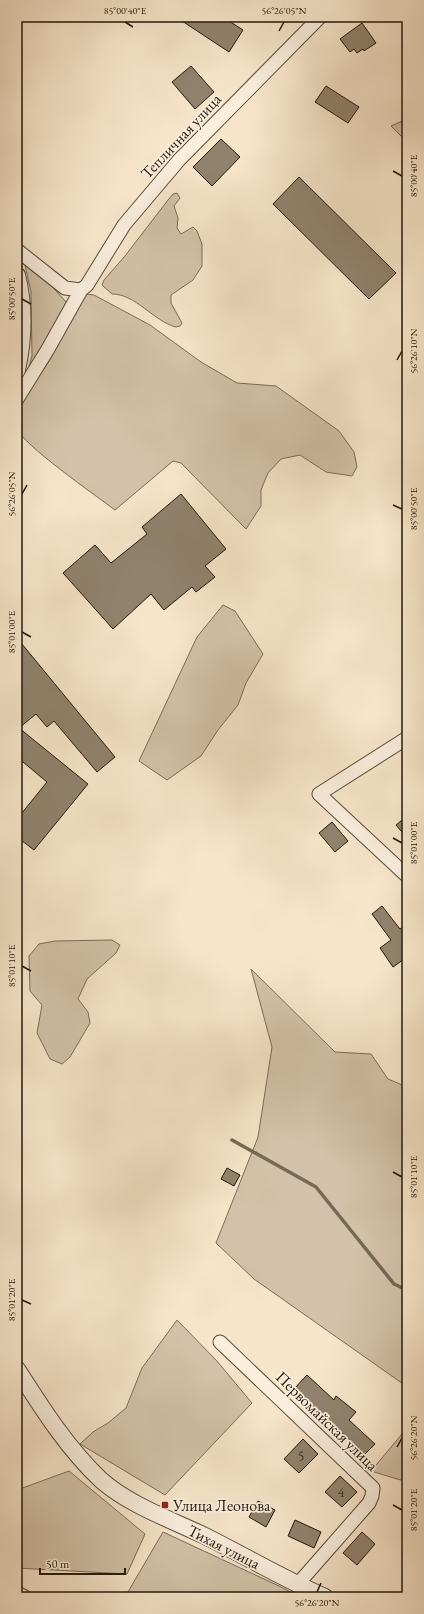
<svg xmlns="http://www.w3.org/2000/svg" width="424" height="1614" viewBox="0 0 424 1614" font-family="'EB Garamond',serif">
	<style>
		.green { fill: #d3c2a9; stroke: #7b6c58 }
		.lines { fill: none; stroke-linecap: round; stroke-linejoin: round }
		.stream { stroke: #776955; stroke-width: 3.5 }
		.building { fill: #91826d; stroke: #231708 }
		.minor-casing { stroke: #584a38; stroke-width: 15 }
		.tertiary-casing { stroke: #584a38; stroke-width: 18 }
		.minor { stroke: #faeedd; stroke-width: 13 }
		.tertiary { stroke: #faeedd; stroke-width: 16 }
		.ticks { fill: none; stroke: #231708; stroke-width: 1.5 }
		.poi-dot { fill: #8f2418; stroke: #faeedd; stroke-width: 1.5 }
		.labels { text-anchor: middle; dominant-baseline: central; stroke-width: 3.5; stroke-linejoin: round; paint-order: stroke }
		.number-label { font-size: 14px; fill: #3e3221 }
		.street-label { font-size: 16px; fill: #231708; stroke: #faeedd }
		.poi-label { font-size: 16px; fill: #231708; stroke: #faeedd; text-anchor: start }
		.neatline { fill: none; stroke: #231708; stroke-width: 1.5 }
		.ticks-label { font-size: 10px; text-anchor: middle; fill: #231708 }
	</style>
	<rect width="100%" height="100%" fill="#f7e5ca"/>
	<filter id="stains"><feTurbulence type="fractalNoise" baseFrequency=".005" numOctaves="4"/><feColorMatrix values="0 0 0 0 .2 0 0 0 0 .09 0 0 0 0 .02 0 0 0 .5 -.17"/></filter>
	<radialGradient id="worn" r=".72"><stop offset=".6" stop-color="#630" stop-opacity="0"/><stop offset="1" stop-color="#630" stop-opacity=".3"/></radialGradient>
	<path class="green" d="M407,119v23l-16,-16z
		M177,193l3,5 -6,8 4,12 -1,10 4,6 12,-7 4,4 5,13v22l-9,14 -22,15v8l11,20 -2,3 -4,1c-23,-6 -40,-33 -64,-33l-10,-9 2,-5 21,-24 43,-56 5,-6z
		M25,265l20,14 22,24 -40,71 5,-18 -1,-64z
		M86,294l8,1 56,30 51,37 36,21 39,3 63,45 15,21 3,15 -5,9 -26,-4 -26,-17 -19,4 -13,14 -7,17v16l-15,23 -65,-66 -8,-2 -58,49c-17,-13 -95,-67 -98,-82 -5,-23 23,-52 34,-70 6,-12 9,-25 16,-36 6,-10 12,-19 19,-28z
		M223,605l12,6 28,43 -17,29 -8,22 -20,25 -17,26 -34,24 -28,-19 58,-124z
		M112,940l8,5 -4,8 -29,26 -9,20 10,13 2,11 -20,34 -8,7 -12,-5 -13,-26 5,-28 -12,-14 -1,-35 10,-12 16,-3z
		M251,969l84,83 36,2 17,25 19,8v315l-1,-16 -152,-107 -38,-36 42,-106 14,-90z
		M177,1320l39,40 36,43 -87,92 -85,-51 13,-12 15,-9 18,-15 16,-40z
		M407,1428v54l-36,-11z
		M69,1471l76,63 -18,40 -110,-6v-78z
		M163,1532l116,54 21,11h-175z"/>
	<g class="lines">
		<path class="stream" d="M232,1140l84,47 78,97 13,6"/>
	</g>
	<path class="building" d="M176,17h47l20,13 -14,22z
		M362,23l14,20 -12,8 -1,-2 -6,4 -3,-4 -4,3 -10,-13z
		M191,66l23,26 -19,17 -23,-27z
		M326,86l33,21 -11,16 -33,-21z
		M221,139l19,18 -28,29 -19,-19z
		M299,177l97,96 -27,26 -96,-95z
		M181,494l45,55 -21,17 10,11 -19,15 -4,-5 -28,23 -13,-16 -38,35 -50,-56 32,-28 16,18 36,-29 -5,-7z
		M17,638l98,119 -18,15 -43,-51 -7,6 -11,-13 -17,14 69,56 -54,66 -17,-13v-18l30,-37 -30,-25z
		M407,816v22l-11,-13z
		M332,822l16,19 -13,11 -16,-19z
		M382,906l18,23 3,-2 4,5v25l-14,10 -13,-19 11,-8 -19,-26z
		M227,1168l13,7 -6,11 -13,-7z
		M307,1375l27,25 2,-4 20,16 -7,8 26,24 -10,10 -25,-23 -1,1 -18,-15 -28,-27z
		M303,1439l15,15 -19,19 -15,-14z
		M340,1476l17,16 -15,15 -17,-15z
		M258,1501l17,9 -9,17 -17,-10z
		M295,1520l26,12 -7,16 -26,-12z
		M362,1532l13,12 -18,21 -14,-12z"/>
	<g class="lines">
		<g class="minor-casing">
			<path id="minor" d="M17,250l48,38 16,2 6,-5 37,-60 55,-65 141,-143
				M17,399l31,-50 33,-59
				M407,738l-88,56 88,82
				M220,1342l153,146 -1,8 -3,7 -72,82
				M17,1593l8,4"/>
		</g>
		<g class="tertiary-casing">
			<path id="tertiary" d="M17,275c8,32 7,63 0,95
				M17,1369c25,39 50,79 84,111 28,25 71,40 104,56 40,20 79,43 120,61"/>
		</g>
		<use href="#minor" class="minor"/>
		<use href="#tertiary" class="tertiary"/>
	</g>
	<path class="ticks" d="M125,22l8,5M279,31l5,-9M393,171l9,5M22,299l9,5M397,360l5,-9M22,494l5,-9M393,505l9,4M22,632l9,5M393,838l9,5M22,966l9,5M393,1172l9,5M22,1300l9,4M397,1447l5,-9M393,1505l9,5M317,1592l4,-9"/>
	<rect class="poi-dot" x="161" y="1501" width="8" height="8" rx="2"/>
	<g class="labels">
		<g class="number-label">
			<text x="301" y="1456">5</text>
			<text x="341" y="1492">4</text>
		</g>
		<g class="street-label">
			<text transform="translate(181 136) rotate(-47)">Тепличная улица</text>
			<text transform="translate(327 1421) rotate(44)">Первомайская улица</text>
			<text transform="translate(224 1547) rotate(27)">Тихая улица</text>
		</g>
		<g class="poi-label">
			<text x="173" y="1505">Улица Леонова</text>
		</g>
	</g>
	<rect width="424" height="1614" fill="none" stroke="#f7e5ca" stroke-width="44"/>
	<path d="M40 1568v6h85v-6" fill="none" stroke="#231708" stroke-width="2"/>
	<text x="46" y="1568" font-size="12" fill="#231708" stroke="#faeedd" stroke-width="3" paint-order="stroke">50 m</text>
	<rect x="22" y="22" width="380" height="1570" class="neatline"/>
	<g class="ticks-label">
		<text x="125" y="14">85°00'40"E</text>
		<text x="284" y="14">56°26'05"N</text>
		<text transform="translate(413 176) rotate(-90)" y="4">85°00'40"E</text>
		<text transform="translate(11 299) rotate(-90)" y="4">85°00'50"E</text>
		<text transform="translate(413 351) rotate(-90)" y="4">56°26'10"N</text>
		<text transform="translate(11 494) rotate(-90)" y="4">56°26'05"N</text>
		<text transform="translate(413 509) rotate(-90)" y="4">85°00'50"E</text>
		<text transform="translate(11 632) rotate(-90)" y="4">85°01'00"E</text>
		<text transform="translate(413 843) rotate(-90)" y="4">85°01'00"E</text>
		<text transform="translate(11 966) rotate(-90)" y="4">85°01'10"E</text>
		<text transform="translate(413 1177) rotate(-90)" y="4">85°01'10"E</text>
		<text transform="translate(11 1300) rotate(-90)" y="4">85°01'20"E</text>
		<text transform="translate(413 1438) rotate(-90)" y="4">56°26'20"N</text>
		<text transform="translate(413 1510) rotate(-90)" y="4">85°01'20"E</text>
		<text x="317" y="1606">56°26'20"N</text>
	</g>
	<rect width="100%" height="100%" filter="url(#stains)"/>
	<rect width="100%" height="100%" fill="url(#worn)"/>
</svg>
